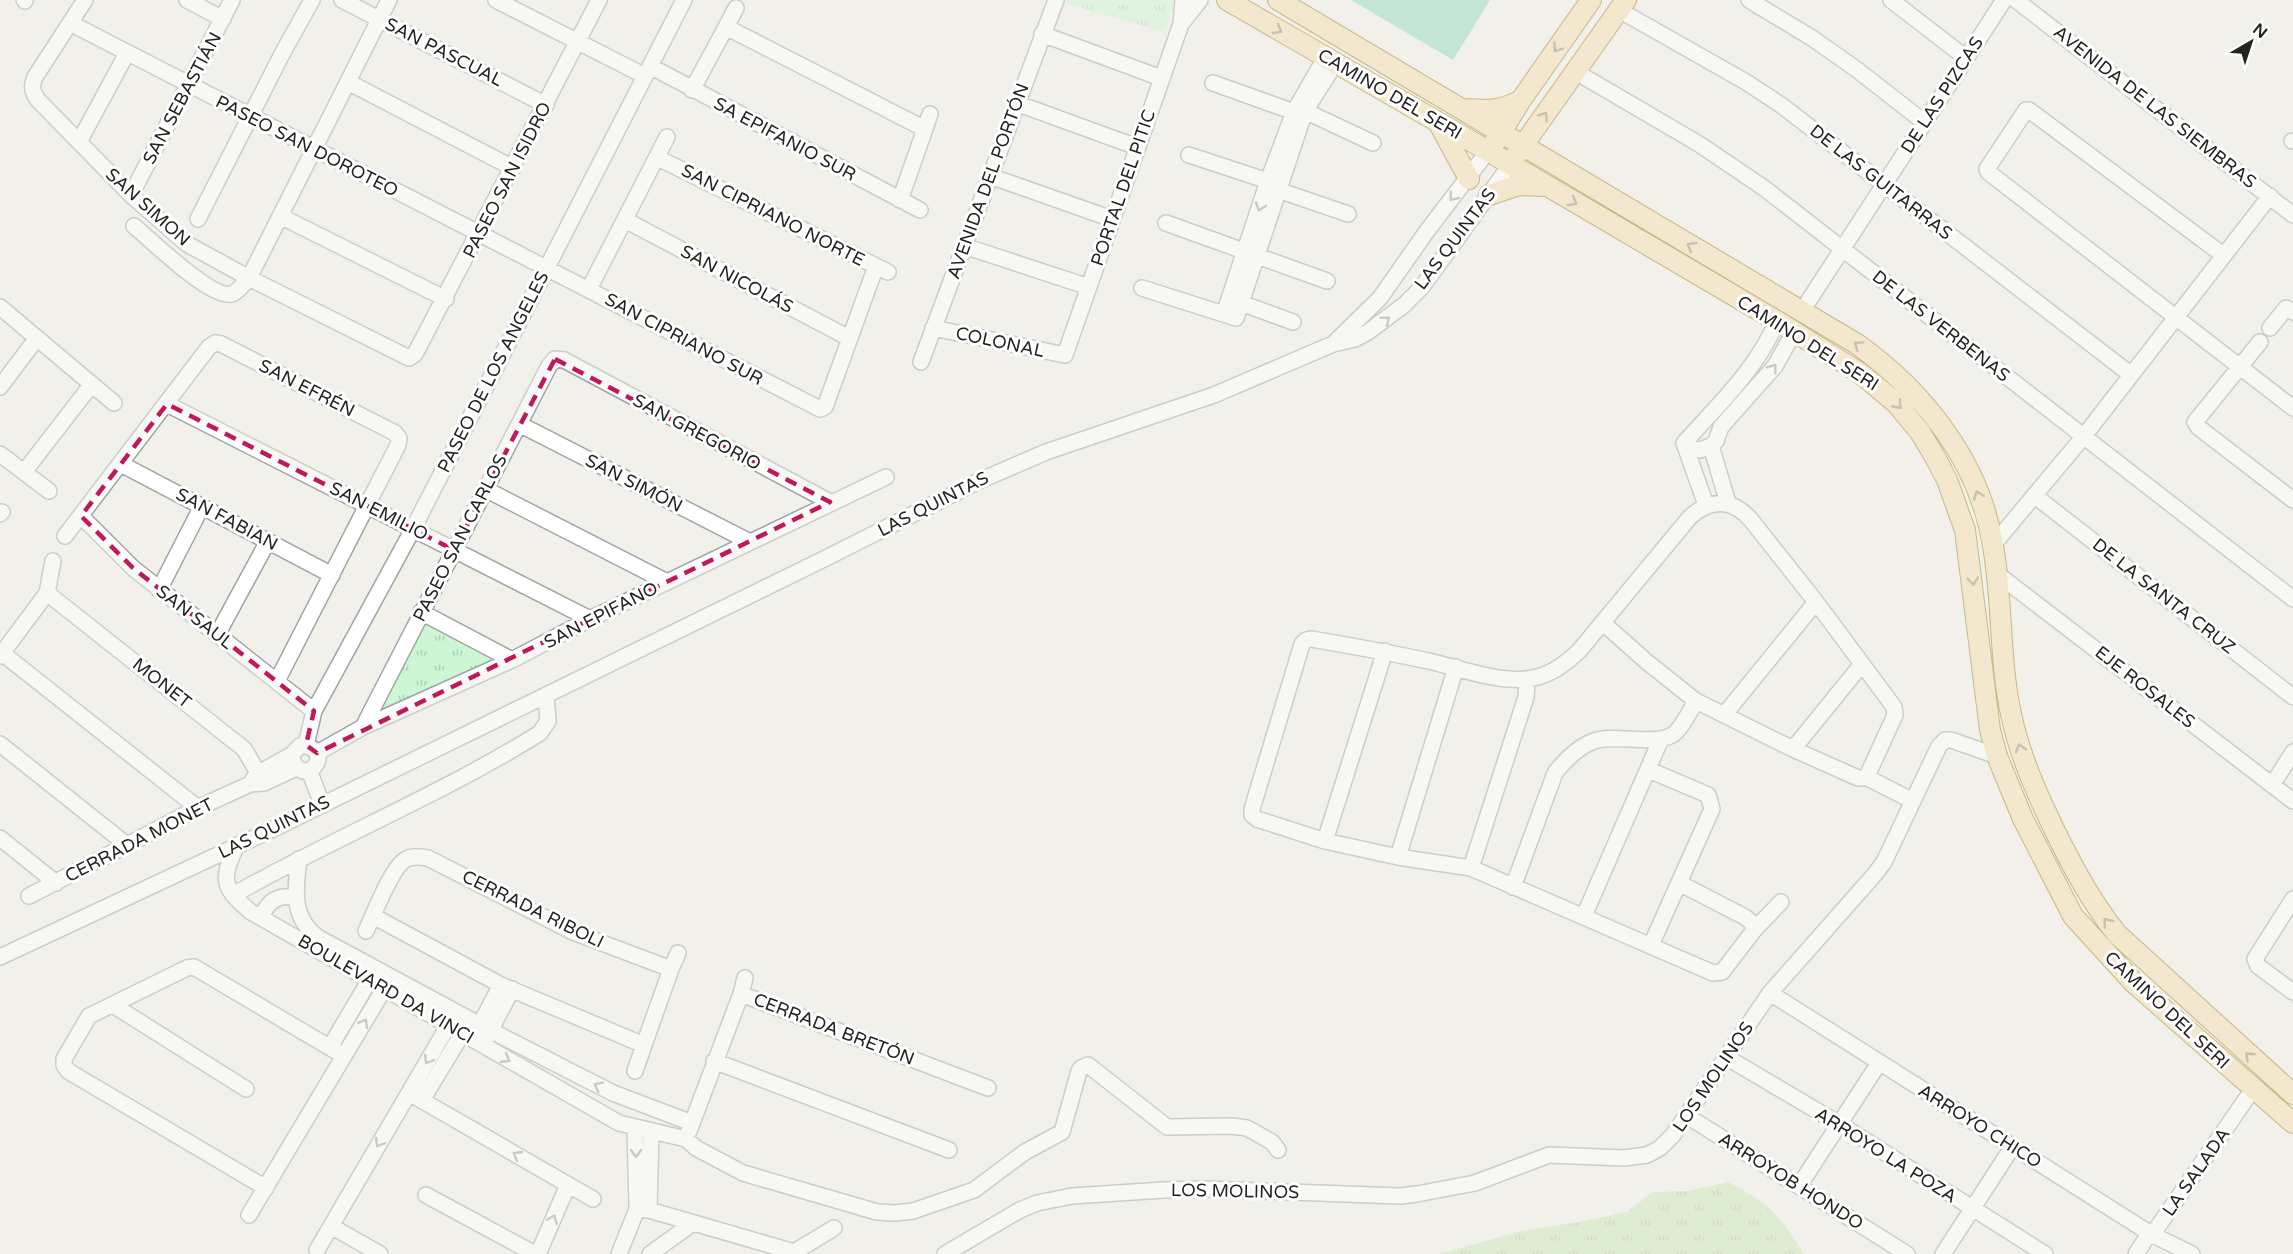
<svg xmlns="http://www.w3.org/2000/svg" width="2293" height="1254" viewBox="0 0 2293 1254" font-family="'Varela Round',sans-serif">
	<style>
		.grass { fill: url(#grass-tufts) }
		.park { fill: url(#park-tufts) }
		.pitch { fill: #8fd9c5 }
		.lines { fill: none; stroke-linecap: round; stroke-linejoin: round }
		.minor-casing { stroke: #a3a3a3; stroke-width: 18 }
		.major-casing { stroke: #93770d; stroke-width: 22 }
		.minor { stroke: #fff; stroke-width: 15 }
		.major { stroke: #f5deab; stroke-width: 20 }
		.oneway { stroke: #96896d }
		.oneway2 { stroke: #9c9c9c }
		.marked { fill: none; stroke: #c2185b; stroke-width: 4.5; stroke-dasharray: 12 8; stroke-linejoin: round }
		.labels { text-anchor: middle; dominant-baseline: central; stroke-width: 6; stroke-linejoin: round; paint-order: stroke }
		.street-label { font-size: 18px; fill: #222; stroke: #fff }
	</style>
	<defs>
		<pattern id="grass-tufts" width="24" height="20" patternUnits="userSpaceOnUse" patternTransform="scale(1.5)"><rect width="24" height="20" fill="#c7e6b5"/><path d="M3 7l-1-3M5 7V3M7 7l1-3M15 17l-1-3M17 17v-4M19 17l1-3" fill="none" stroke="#abc59b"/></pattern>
		<pattern id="park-tufts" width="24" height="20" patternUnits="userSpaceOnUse" patternTransform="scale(1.5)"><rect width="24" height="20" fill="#ccf6d4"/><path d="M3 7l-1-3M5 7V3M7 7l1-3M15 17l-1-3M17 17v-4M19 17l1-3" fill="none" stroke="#afd3b6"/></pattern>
	</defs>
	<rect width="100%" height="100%" fill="#f1f0ea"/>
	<path class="grass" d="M1728,1182c41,22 52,33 76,72h-365l83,-23 63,-10 42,-9 26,-20 36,-1z"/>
	<path class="park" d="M1067,0h110l-14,32 -97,-29z
		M422,617l82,44 -125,52z"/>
	<path class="pitch" d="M1351,0h139l-37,60z"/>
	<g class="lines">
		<g class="minor-casing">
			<path id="minor" d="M24,0l1,1
				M85,0l-50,77c-4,9 -3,15 3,23l93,95 56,49 62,34 160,80 6,-4 184,-354
				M187,0l36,19
				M342,0l204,105
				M496,0l149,76
				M1749,0l63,38 44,31 68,53
				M1891,0l75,58
				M2016,0l277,215
				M1619,10l127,72 35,23 349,269
				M70,23l750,386 5,-2 51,-141
				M1181,24l19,-24
				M726,27l10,-19
				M1042,34l119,44
				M650,66l270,144
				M1576,72l123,72 65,44 529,411
				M348,82l165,86
				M1213,83l81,29 11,-1 68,32
				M692,90l34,-63 199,102 -25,71
				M1016,103l121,44
				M925,129l5,-15
				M2292,141h1
				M79,142l48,-89
				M1189,155l79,26 10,9 70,24
				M658,158l230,114
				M990,176l122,43
				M131,195l101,-195
				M280,216l166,83
				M198,219l84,-165 30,-54
				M625,220l224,118
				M1166,223l161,58
				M134,226c17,14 78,74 98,68 7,-3 12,-11 17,-16l140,-278
				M964,246l125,41
				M2223,255l-194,-145h-3l-39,59 1,3 305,236
				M1142,288l94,30 69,-207 30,-47
				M589,289l78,-152
				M1241,303l52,19
				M0,307l114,96
				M1802,311l202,-311
				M1224,314l44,-133 26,-69 31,-54
				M933,328l132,27 116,-331 2,-24
				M2270,328l16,-20 7,4
				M1335,342l45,-44 47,-67 61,-80
				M2260,342l-65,80 3,5 95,73
				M921,362l135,-362
				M0,387l37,-49
				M167,404l423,215
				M519,424l229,117
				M1684,443l6,5 10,2 11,-4 5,-5 5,-14 54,-61 19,-34
				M1684,443c34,-38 73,-74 93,-122
				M1684,443l22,62
				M1711,446l17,57
				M0,454l49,37
				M121,464l211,111
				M24,472l68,-88
				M485,489l182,93
				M2035,496l258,201
				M0,514l2,-2
				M81,516l52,52 181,143
				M65,536l144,-189 6,-4 6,1 174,89 4,5 -1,7 -121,236
				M1993,545l91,-109 186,-240
				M1996,573l297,228
				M159,590l43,-84
				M47,593l197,156 20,34
				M421,612l91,48
				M1603,623l44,39 49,39 97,48 65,29h6l4,-4 27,-59 -1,-8 -78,-105 -65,-82c-18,-21 -40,-22 -61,-3l-111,134c-15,14 -31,26 -52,28 -30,3 -65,-10 -94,-17 -41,-9 -81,-16 -122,-23l-5,1 -4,4 -50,165v6l5,4 68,22 73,16 73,11 242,105 9,-1 33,-43 26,-27
				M217,635l51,-94
				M2,653l196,155
				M0,656l47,-63 6,-32
				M1724,715l92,-113
				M363,727l186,-361 6,-7 9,1 266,142
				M0,744l127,101
				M306,745l8,-34 99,-182 271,-529
				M1793,749l69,-85
				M317,753l46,-26 149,-67 78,-41 296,-142
				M309,770l13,34
				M1649,770l59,25 4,14 -61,136
				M1866,777l47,24
				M253,779l6,-6 32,-18 9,-9c11,-2 24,8 15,20 -10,12 -22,1 -24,-11
				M2272,785l21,-33
				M0,838l56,45
				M1325,841l60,-190
				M237,845c-16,34 -16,42 14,67l368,211 67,16
				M1398,857l58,-190
				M299,859c-4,30 -8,60 20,79l161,87 133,68 79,30
				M1471,868l55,-171 1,-18
				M1679,883l66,34 6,5 4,7
				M1513,887l42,-114c10,-13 23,-26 39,-32 22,-8 66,7 82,-9 8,-8 14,-21 20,-31
				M233,895c101,-57 209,-101 307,-162l8,-12 -2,-26
				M29,896l169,-88 52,-24 14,-1 32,-15
				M2293,899l-38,60 3,7 35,26
				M1584,916l77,-177
				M261,917c8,-17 16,-22 35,-20
				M366,931c7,-15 26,-64 39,-71 7,-5 16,-3 23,-2l145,74 98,37 -27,76 -143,-60 -128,-69
				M0,957l273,-128 553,-271 153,-77 67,-29 168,-57 119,-51 22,-5 13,-7 36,-27 18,-18 89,-123
				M671,969l7,-16
				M1770,993l381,241 41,20
				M741,994l4,-16
				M113,1005l133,84
				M476,1032l25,-47
				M487,1037l25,-48
				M330,1047l39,-66
				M1726,1057l115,68 204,129
				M714,1061l235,89
				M635,1071l9,-26
				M409,1093l184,106
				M422,1100l40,-66
				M1687,1116l220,138
				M689,1131l52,-137 247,94
				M686,1139l10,9 47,25 134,39 18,1 18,-2 61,-21 51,-38 37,-20 17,-61 2,-3 7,-3 79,62 64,-1 16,2 25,14 6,8
				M1799,1186l80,-123
				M266,1188l-198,-117 -4,-6v-6l25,-43 98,-48 7,-1 150,89
				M426,1195l109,59
				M637,1209l12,1 145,42
				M649,1210l2,-79
				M249,1215l135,-226
				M331,1226l49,28
				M317,1250l131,-224
				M538,1254l30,-69
				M619,1254l18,-45 -2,-82
				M650,1254l43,-31
				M791,1254l43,-26
				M945,1254l75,-44 17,-7 35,-7 92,-6 42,-1 194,7 17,-2 58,-11 74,-28 75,3 23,-3 13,-7 13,-13 97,-142 105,-119 9,-12 55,-116 6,-6h6l46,16
				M1943,1254l70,-108
				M2136,1254l9,-14 12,-12 96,-139"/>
		</g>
		<g class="major-casing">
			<path id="major" d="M1227,0l261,151 289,170 83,52 36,30 24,29 15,25 12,23 18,50 25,200 7,26 26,63 50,97 61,67 159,140
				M1278,0l579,344c67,48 123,118 136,202 10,56 6,113 18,168 8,39 24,75 41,111 19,39 38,75 65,109l176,160
				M1463,109c24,1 37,3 58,-9
				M1438,122l31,57
				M1495,142l26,-42 70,-100
				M1517,154l109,-154
				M1489,195l30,-10 26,1"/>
		</g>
		<use href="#minor" class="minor"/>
		<use href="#major" class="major"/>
	</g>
	<defs><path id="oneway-chevron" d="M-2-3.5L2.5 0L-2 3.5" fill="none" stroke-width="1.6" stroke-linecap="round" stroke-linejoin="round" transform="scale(1.5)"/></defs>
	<g class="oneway">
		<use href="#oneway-chevron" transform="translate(1278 30) rotate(30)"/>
		<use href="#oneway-chevron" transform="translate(1557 48) rotate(125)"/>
		<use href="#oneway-chevron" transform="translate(1544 116) rotate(-54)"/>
		<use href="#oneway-chevron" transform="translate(1573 202) rotate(31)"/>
		<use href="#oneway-chevron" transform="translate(1691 246) rotate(-149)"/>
		<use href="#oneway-chevron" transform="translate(1858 345) rotate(-146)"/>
		<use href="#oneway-chevron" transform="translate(1898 405) rotate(48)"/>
		<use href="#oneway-chevron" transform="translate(1978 495) rotate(-111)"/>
		<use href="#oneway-chevron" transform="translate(1973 581) rotate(84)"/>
		<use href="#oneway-chevron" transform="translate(2020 748) rotate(-108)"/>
		<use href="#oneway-chevron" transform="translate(2107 922) rotate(-129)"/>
		<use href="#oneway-chevron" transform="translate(2249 1056) rotate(-137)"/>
	</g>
	<g class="oneway2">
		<use href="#oneway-chevron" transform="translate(1453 197) rotate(129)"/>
		<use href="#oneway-chevron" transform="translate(1260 207) rotate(108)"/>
		<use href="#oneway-chevron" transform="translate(1386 320) rotate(-39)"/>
		<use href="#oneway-chevron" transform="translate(1773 368) rotate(-53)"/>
		<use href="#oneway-chevron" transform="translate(364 1023) rotate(-60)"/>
		<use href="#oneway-chevron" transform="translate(506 1059) rotate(30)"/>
		<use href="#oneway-chevron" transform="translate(428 1060) rotate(121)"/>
		<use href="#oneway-chevron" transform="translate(598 1086) rotate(-153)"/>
		<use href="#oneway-chevron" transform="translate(379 1143) rotate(120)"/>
		<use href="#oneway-chevron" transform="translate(636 1153) rotate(89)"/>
		<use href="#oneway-chevron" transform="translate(517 1155) rotate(-150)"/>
		<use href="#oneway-chevron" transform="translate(553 1219) rotate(-67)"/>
	</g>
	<path d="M0 0H2293V1254H0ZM555,359l275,143 -513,251 -11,-8 8,-34 -181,-143 -52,-52 86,-112 287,146z" fill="#f1f0ea" fill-opacity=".55" fill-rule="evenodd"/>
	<path class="marked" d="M555,359l275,143 -513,251 -11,-8 8,-34 -181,-143 -52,-52 86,-112 287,146z"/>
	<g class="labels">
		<g class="street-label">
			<text transform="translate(444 52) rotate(27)">SAN PASCUAL</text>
			<text transform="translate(1390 94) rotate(30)">CAMINO DEL SERI</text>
			<text transform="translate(1942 95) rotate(-57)">DE LAS PIZCAS</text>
			<text transform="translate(182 98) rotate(-62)">SAN SEBASTIÁN</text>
			<text transform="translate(2155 107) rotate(38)">AVENIDA DE LAS SIEMBRAS</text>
			<text transform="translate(785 139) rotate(28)">SA EPIFANIO SUR</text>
			<text transform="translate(307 146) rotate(27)">PASEO SAN DOROTEO</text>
			<text transform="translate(507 180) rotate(-63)">PASEO SAN ISIDRO</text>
			<text transform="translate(988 181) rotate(-70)">AVENIDA DEL PORTÓN</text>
			<text transform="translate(1881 182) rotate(38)">DE LAS GUITARRAS</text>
			<text transform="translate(1123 188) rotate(-71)">PORTAL DEL PITIC</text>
			<text transform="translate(148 207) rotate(42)">SAN SIMON</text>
			<text transform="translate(773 215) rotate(27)">SAN CIPRIANO NORTE</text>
			<text transform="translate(1455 239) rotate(-53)">LAS QUINTAS</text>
			<text transform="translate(737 279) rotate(28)">SAN NICOLÁS</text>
			<text transform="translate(1941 326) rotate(38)">DE LAS VERBENAS</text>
			<text transform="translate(684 339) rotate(28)">SAN CIPRIANO SUR</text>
			<text transform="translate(1000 342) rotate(12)">COLONAL</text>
			<text transform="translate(1808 343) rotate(32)">CAMINO DEL SERI</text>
			<text transform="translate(493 372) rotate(-63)">PASEO DE LOS ANGELES</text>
			<text transform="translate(307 388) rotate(27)">SAN EFRÉN</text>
			<text transform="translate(697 432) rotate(28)">SAN GREGORIO</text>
			<text transform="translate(634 483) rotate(27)">SAN SIMÓN</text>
			<text transform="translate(933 504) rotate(-27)">LAS QUINTAS</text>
			<text transform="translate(379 511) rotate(27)">SAN EMILIO</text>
			<text transform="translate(227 519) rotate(28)">SAN FABIAN</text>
			<text transform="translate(460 538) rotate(-63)">PASEO SAN CARLOS</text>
			<text transform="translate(2164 596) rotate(38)">DE LA SANTA CRUZ</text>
			<text transform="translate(601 615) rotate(-27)">SAN EPIFANO</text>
			<text transform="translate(195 617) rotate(38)">SAN SAUL</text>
			<text transform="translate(162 683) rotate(38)">MONET</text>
			<text transform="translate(2145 687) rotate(38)">EJE ROSALES</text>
			<text transform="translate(274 827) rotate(-26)">LAS QUINTAS</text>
			<text transform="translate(139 840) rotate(-27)">CERRADA MONET</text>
			<text transform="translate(533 909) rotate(26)">CERRADA RIBOLI</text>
			<text transform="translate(386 989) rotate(30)">BOULEVARD DA VINCI</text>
			<text transform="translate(2167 1010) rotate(43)">CAMINO DEL SERI</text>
			<text transform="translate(834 1029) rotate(21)">CERRADA BRETÓN</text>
			<text transform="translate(1713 1077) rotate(-56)">LOS MOLINOS</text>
			<text transform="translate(1980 1126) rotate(32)">ARROYO CHICO</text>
			<text transform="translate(1886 1155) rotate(32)">ARROYO LA POZA</text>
			<text transform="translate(2196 1172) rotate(-55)">LA SALADA</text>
			<text transform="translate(1791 1181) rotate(32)">ARROYOB HONDO</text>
			<text transform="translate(1235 1191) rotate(1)">LOS MOLINOS</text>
		</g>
	</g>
	<g transform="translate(2251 42) rotate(39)" stroke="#ffffff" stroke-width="4.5" paint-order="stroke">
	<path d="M0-4.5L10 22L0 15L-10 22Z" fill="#222222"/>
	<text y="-9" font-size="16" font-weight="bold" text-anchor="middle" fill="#222222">N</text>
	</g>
</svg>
